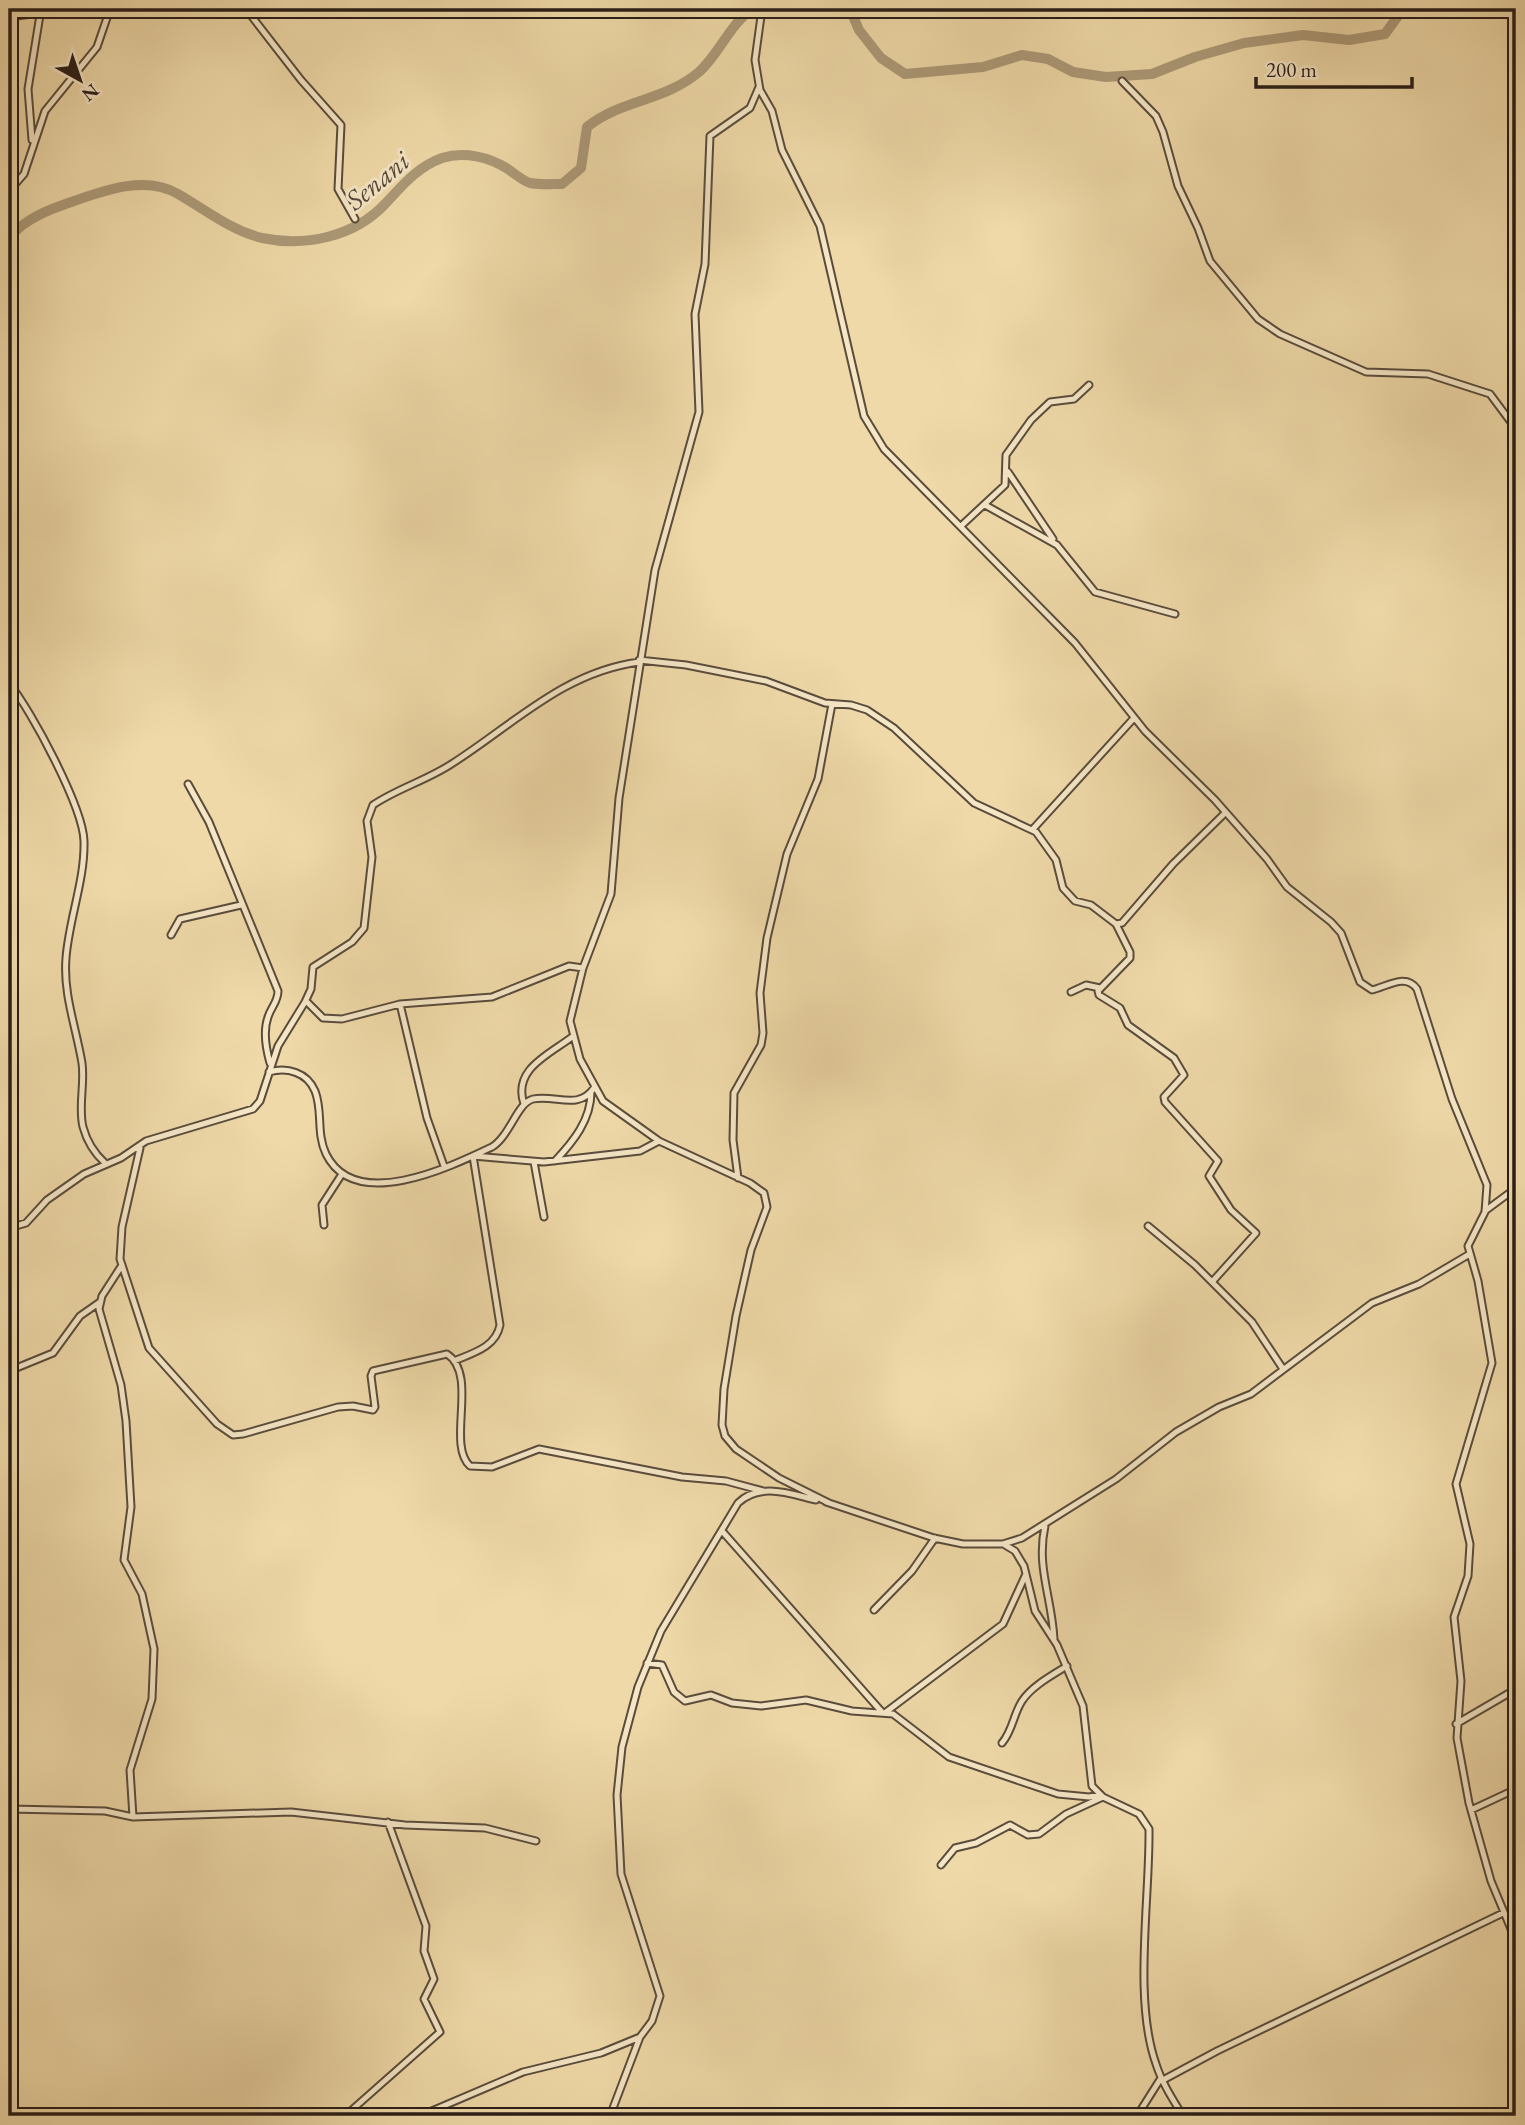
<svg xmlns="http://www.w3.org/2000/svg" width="1525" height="2125" viewBox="0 0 1525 2125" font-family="'EB Garamond',serif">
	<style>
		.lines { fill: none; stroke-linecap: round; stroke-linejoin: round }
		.river { stroke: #ac9977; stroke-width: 10 }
		.street-casing { stroke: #5a4c3c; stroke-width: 9 }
		.street { stroke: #f5e6c6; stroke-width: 5 }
		.labels { text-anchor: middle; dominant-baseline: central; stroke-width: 6; stroke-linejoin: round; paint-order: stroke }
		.water-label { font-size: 28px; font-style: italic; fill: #574839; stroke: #f5e6c6 }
	</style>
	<rect width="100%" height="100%" fill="#efd9a8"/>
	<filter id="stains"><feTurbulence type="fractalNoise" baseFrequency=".00286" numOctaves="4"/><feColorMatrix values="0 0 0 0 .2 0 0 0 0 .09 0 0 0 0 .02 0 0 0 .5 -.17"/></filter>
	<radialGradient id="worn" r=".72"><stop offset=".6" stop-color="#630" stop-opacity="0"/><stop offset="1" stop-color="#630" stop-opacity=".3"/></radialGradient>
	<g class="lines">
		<path class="river" d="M850,9l9,21 22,28 24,16 78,-7 39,-12 26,4 25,13 33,5 46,-3 43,-17 49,-14 59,-8 46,5 36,-6 18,-25
			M9,241c6,-16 34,-29 51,-35 35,-12 82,-33 118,-12 28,16 52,36 84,44 43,9 92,-1 123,-34 17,-18 32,-37 57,-46 22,-7 47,-1 66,11 7,5 15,12 22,14 10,2 22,1 32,1l19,-16 6,-41c35,-28 76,-25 112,-55 20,-18 31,-48 53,-63
			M9,346l4,18 -1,38 -3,5"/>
		<g class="street-casing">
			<path id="street" d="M246,9l55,71 40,45 -3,64 17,30
				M762,9l-7,51 5,30 12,21 10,39 38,76 44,190 20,33 191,194 70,88 70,69 52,59 20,28 44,35 10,11 19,49 12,8c16,-4 34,-17 45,-1l35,110 35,86 -2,27 -17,34 10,35 14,82 -36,121 14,60 -2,32 -14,41 7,64 -4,57 12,65 22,78 25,60
				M9,17l61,-8
				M1122,81l34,35 7,16 15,54 20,42 12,33 48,58 22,15 86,38 62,2 62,20 26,35
				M759,87l-9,21 -40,28 -5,128 -10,50 4,98 -44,158 -36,228 -8,96 -28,74 -13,53 10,38 23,42 56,40 91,42 14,10 3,14 -16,43 -15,66 -12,73 -2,36 3,11 11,13 43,29 50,25
				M32,140l-4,-51 12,-74
				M9,191l15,-17 21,-63 52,-64 13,-38
				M1008,472l45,67
				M985,505l72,40 38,47 80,22
				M961,526l44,-41 1,-30 25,-35 19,-18 24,-3 15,-14
				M639,660l47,5 80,16 59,22 26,2 16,5 27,18 80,75 62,29 20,28 7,28 12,13 16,4 25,19 6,-1 51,-59 51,-50
				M9,683c22,27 74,124 75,158 1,39 -15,78 -18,117 -3,36 10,69 16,105 3,21 -4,44 1,64 4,15 11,26 22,36
				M188,784l21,38 69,169c0,11 -7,16 -10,26 -5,14 -2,32 2,46
				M1033,829l101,-111
				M1116,924l14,28v6l-32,33 1,4 21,13 8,17 46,33 10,17 -20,22 1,5 53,59 -9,15 22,34 25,23 -44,49
				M171,935l9,-16 61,-14
				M1071,992l15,-7 14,3
				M306,1001l17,17 19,1 58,-15 92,-7 77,-31 14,2
				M400,1004l27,114 17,48
				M269,1072c18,-5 38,0 46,19 8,20 1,42 11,63 29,59 124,13 166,-7 18,-11 25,-44 41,-48 22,-5 45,12 61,-11
				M524,1104c-12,-35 26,-50 48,-67
				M140,1148l-18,79 -2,32 29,89 68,76 16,11 10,-1 95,-27 15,-1 20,4 2,-3 -4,-31 2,-5 74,-17c32,21 -1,90 23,112l22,1 47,-18 143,28 44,4 37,10
				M555,1161c18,-19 36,-41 36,-69
				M534,1162l10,55
				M738,1178l-5,-38 1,-47 27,-48 2,-12 -3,-40 7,-55 20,-84 31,-75 14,-75
				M1485,1211l31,-23
				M324,1225l-2,-20 20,-31
				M1148,1226l47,39 57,57 31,47
				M9,1228l17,-5 21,-23 37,-26 37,-16 25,-17 107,-32 7,-8 18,-55 27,-44 6,-13 2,-22 39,-25 12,-14 8,-71 -5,-36 6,-16c25,-17 55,-25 80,-42 61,-39 111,-91 186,-101
				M122,1265l-20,31 -3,13 22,76 5,36 5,86 -7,53 18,34 12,55 -2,50 -22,71 3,47
				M454,1361c19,-8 42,-14 46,-36l-27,-169 71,6 96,-11 19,-10
				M9,1371l44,-18 27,-37 20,-14
				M826,1502l108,36 29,6h40l19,-6 94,-59 60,-47 43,-25 32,-13 121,-91 47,-19 49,-29
				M1045,1526c-9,41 7,72 9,113
				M722,1531l159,180
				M1005,1545l10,6 9,15 11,45 22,34 26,61 9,80 11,11 36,17 10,15c1,70 -16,170 7,235 6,19 17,36 27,52
				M874,1610l38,-39 23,-33
				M647,1663l15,2 12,27 11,9 26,-6 21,8 29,3 45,-6 46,11 41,3 56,43 109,37 31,3 11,-2
				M886,1712l117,-88 23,-50
				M1456,1724l55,-32 5,-17
				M1002,1743c11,-13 11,-28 20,-42 10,-15 29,-25 45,-35
				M9,1809l96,2 28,6 158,-5 114,13 80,3 51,13
				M1471,1810l45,-21
				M941,1865l14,-17 21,-5 34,-18 18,10 11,-1 27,-20 37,-17
				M1163,2080l54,-29 286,-138
				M345,2116l95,-84 -16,-33 10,-20 -10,-28 2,-25 -38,-104
				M420,2116l103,-44 78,-19 39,-16
				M610,2116l30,-79 12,-16 8,-25 -39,-122 -4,-79 5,-48 16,-60 23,-56 77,-128c22,-21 52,-9 78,-3
				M1137,2116l24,-38"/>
		</g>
		<use href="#street" class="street"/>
	</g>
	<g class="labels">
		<g class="water-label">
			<text transform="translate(377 180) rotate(-40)">Senani</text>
		</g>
	</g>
	<rect width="1525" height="2125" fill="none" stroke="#efd9a8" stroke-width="35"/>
	<rect x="10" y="10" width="1504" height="2104" fill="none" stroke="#291d18" stroke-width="3.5"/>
	<rect x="18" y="18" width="1490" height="2090" fill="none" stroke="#291d18" stroke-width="2"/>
	<g transform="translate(80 80) rotate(140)" stroke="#f5e6c6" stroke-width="5" paint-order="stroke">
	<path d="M0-5L12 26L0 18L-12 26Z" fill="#291d18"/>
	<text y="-10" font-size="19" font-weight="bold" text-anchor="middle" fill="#291d18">N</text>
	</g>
	<path d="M1256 77v10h156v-10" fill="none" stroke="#291d18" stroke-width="3.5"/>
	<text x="1266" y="77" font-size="21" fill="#291d18" stroke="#f5e6c6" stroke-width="5" paint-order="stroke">200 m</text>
	<rect width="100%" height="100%" filter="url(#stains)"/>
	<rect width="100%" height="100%" fill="url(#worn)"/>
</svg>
